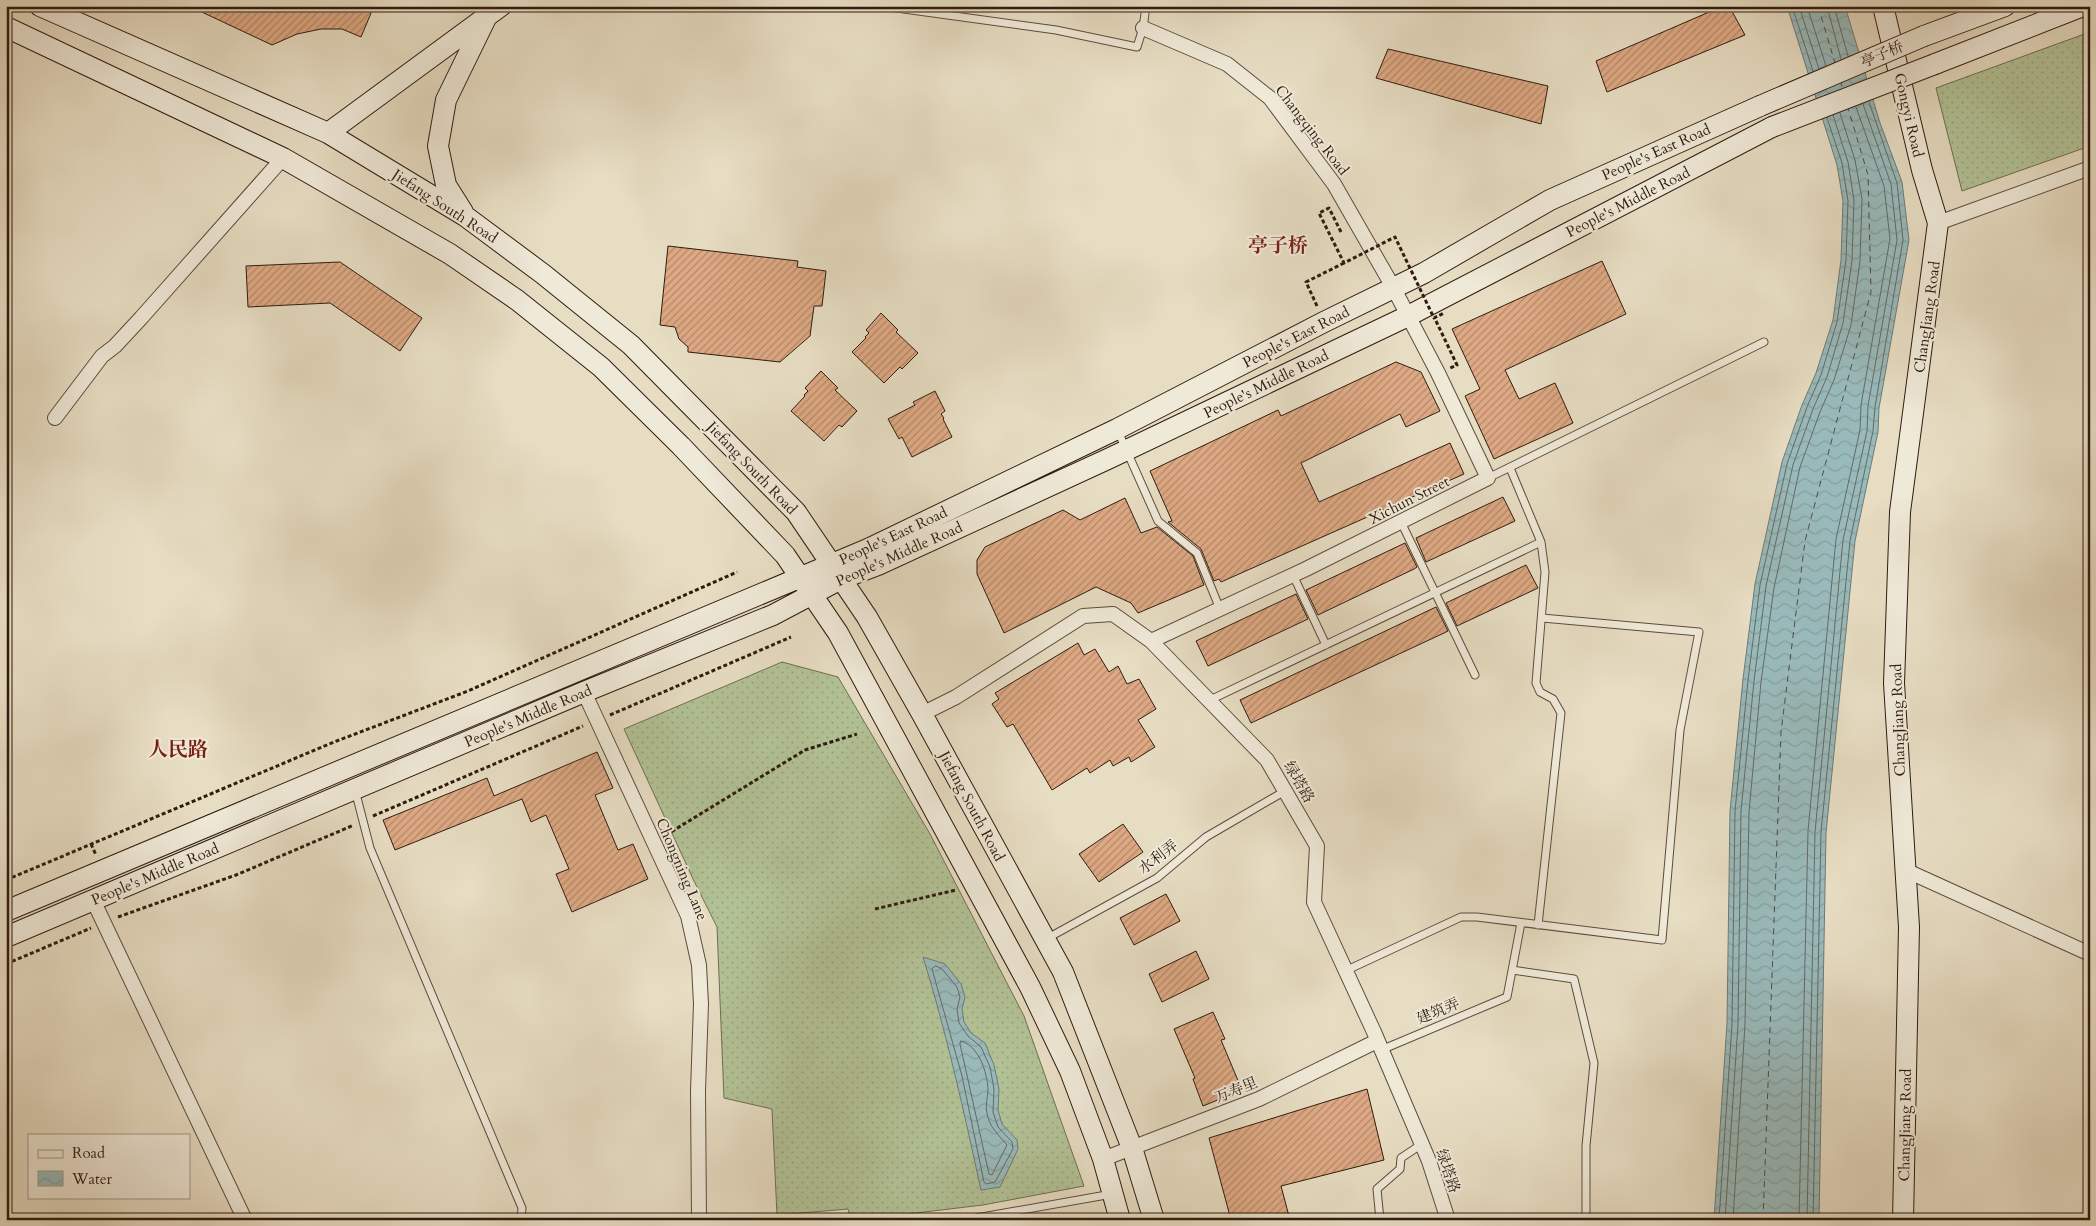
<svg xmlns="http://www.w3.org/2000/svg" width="2096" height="1226" viewBox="0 0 2096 1226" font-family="Cardo,'Noto Serif SC',serif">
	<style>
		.grass { fill: url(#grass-dots); stroke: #706e52 }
		.water { fill: url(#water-waves); stroke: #6f7a76 }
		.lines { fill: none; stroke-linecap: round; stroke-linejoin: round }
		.shore { stroke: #646a65; stroke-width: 1 }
		.ferry { stroke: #4f4b43; stroke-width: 1; stroke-dasharray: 6 5; stroke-linecap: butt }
		.building { fill: url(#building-hatch); stroke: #2f1b0f }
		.lane-casing { stroke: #5d4c3c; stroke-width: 9 }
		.street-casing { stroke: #5d4c3c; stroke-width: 16 }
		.secondary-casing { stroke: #2f1b0f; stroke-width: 22 }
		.path { stroke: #2f1b0f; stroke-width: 3; stroke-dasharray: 4 2.5; stroke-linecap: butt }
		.lane { stroke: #efe9d8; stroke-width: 7 }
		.street { stroke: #efe9d8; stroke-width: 14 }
		.secondary { stroke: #efe9d8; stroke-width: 20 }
		.secondary-bridge-casing { stroke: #2f1b0f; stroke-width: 22; stroke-linecap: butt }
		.path-bridge { stroke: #2f1b0f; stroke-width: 3; stroke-dasharray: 4 2.5; stroke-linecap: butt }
		.secondary-bridge { stroke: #efe9d8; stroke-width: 20 }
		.labels { text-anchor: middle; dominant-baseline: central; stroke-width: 4; stroke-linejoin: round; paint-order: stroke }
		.street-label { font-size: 15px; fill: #2f1b0f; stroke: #efe9d8 }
		.district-label { font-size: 20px; font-weight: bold; fill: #7a1f14; stroke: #efe9d8 }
	</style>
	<defs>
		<pattern id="grass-dots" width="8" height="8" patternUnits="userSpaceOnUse" patternTransform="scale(1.25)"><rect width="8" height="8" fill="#b2c296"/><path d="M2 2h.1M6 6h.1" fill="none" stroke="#99a680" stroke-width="1.8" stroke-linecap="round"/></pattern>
		<pattern id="water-waves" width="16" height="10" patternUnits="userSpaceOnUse" patternTransform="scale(1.25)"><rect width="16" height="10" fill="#99babb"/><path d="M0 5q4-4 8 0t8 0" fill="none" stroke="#849fa0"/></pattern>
		<pattern id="building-hatch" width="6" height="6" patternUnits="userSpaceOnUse" patternTransform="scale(1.25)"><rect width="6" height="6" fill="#dea984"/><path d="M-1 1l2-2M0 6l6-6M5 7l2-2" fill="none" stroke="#b4896a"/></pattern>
	</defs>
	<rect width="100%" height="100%" fill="#e7ddc3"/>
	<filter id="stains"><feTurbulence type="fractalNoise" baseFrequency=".004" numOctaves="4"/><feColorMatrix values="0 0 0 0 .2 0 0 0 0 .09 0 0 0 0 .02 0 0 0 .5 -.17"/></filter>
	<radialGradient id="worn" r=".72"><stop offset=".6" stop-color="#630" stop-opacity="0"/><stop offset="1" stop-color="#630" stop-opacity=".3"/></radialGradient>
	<path class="grass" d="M2090,32v114l-128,45 -26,-103z
		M782,662l56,15 92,157 94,182 60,170 -101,19 -126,15h-6l-3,-11 -71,6 -5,-106 -48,-11 -7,-171 -23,-46 -70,-152z"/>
	<path class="water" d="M1787,6h58l35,117 22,59 7,58 -30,168 -1,24 -23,109 -29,292 -7,387h-105l13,-197 3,-212 13,-132 12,-95 27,-122 20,-57 14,-32 17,-53 8,-60 2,-59 -6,-36z
		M923,957l22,7 16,20 4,13 -3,12 2,13 7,11 14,10 9,22 5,24 -1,21 4,14 15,16 1,9 -18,38 -19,3c-17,-78 -34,-156 -58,-233z"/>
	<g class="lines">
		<path class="shore" d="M1792,6l21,65
			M1799,6l20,63
			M1807,6l19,60
			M1827,6l14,53
			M1834,6l14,50
			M936,966l6,3 15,18 3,10 -3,12 2,14 9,13 13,11 9,20 4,22 -1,23 5,15 14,15 1,7 -18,33 -9,2 -2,-2 -22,-106 -30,-107z
			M961,1041c18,5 26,31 27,48 0,8 -3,16 -1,24 2,14 11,21 20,32l-15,30 -3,-1 -29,-130z
			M1719,1220l13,-196 3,-213 13,-131 12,-95 27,-121 20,-57 14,-32 16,-53 9,-62 2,-59 -6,-38 -15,-45
			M1725,1220l13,-196 3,-213 13,-130 12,-95 27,-121 20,-56 14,-32 16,-54 9,-62 2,-61 -6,-38 -15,-47
			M1733,1220l12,-196 4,-212 12,-130 13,-94 26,-121 20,-55 14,-32 17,-55 9,-64 2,-62 -7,-39 -15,-47
			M1799,1220l9,-389 28,-292 24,-109 1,-25 29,-166 -6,-53 -28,-79
			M1807,1220l8,-388 28,-292 24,-109 1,-25 29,-166 -6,-56 -28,-80
			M1813,1220l8,-388 29,-291 23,-110 2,-24 28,-167 -6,-57 -28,-81"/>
		<path class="ferry" d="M1818,6l17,57
			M1840,81l3,8
			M1763,1220l18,-488 24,-191 66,-249 -3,-117 -20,-67"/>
	</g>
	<path class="building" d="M189,6h185l-13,31 -19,-8h-21l-24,5 -25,11z
		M1723,6h6l16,29 -138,57 -11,-31z
		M1388,49l160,37 -7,38 -165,-46z
		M668,246l130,15 -1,6 29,4 -4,35h-8l-4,30 -30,26 -92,-10v-5l-9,-8 -4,-12 -15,-2z
		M1602,261l24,53 -121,56 14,29 36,-16 18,40 -79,36 -29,-63 15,-7 -28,-60z
		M340,262l82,56 -22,33 -70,-48 -82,4 -2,-41z
		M881,313l17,17 -2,2 22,21 -16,16 -2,-2 -16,16 -32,-31 14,-14 -1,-1 4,-4 -3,-3z
		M1396,362l25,10 19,39 -34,16 -6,-13 -99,49 18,39 131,-59 14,31 -243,108 -2,-3 -5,2 -13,-32 -33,-27 4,-1 -22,-50 128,-61 3,6z
		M821,371l17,17 -3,2 22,21 -15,16 -3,-2 -15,16 -33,-30 14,-15 -1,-1 4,-4 -3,-3z
		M935,391l10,20 -4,3 3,4 -1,1 9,18 -40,20 -10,-20 -3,2 -11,-20 27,-14 -2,-3z
		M1503,497l12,24 -89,41 -10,-24z
		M1125,498l16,35 16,-6 36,29 11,29 -66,28 -7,-10 -35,-16 -92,46 -27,-59v-14l8,-13 78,-37 17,10z
		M1405,543l12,24 -3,2 -96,46 -12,-25z
		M1526,565l12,23 -81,38 -11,-23z
		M1296,594l12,25 -100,47 -12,-25z
		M1436,607l12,24 -4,2 -193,90 -11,-23z
		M1078,643l6,12 11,-6 14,23 9,-6 9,18 12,-5 17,30 -18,11 17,27 -24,15 -2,-5 -16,9 -3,-6 -20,13 -3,-5 -35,22 -39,-66 -6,3 -15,-23 7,-5 -4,-6z
		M597,752l16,36 -18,7 23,55 15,-6 15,35 -76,33 -16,-38 13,-5 -23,-54 -15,7 -9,-23 -127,51 -12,-30 104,-42 7,18z
		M1123,824l20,28 -44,30 -20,-28z
		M1166,894l14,27 -46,24 -14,-27z
		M1196,951l13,28 -47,23 -13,-28z
		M1213,1012l12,27 -4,1 21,50 -39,16 -10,-27 2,-1 -21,-49z
		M1367,1089l17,71 -103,26 9,34h-59l-22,-82z"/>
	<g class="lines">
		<g class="lane-casing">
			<path id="lane" d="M882,6l174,24 81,17 6,-19 3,-22
				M1117,429l41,92 39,32 23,56
				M1510,468l31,74 4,30 -9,111 4,9 13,7 8,14 -23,212
				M1488,478l276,-136
				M1401,522l74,153
				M1293,575l33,70
				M1208,701l333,-159
				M355,790l15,58 152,360 -1,12
				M1046,939l111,-61 49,-41 79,-46
				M1512,970l62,9 20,84 -8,83v74
				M1345,971l116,-54h16l185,23 18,-210 19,-98 -157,-14
				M1381,1050l126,-53 14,-74
				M965,1220l147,-26
				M1380,1220l-3,-31 23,-20 1,-11 21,-14"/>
		</g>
		<g class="street-casing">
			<path id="street" d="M1143,28l84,36 43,34 64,86 59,103 45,86 50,105 -182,91 -155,72
				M1938,223l152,-55
				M55,418l47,-62 13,-10 26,-28 142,-160
				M584,692l104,224 11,49 2,39 -3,87 1,129
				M922,714l34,-17 127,-81 30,-2 38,27 116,119 50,86 -3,56 60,130 55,129 19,59
				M1905,870l185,84
				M93,900l152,320
				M1103,1159l156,-60 118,-58"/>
		</g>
		<g class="secondary-casing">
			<path id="secondary" d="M40,6l288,127 137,83 78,58 88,71 165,167 71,105 55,97 141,258 69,176 22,72
				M1883,6l39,164 16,53 -38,289 -6,171 15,244 -6,293
				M6,27l277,131 167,96 67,46 84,67 80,79 104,109 53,78 192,354 40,84 33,88 17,61
				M1924,36l81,-30
				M1935,64l148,-58
				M328,133l173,-127
				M463,212l-17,-27 -8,-39 8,-46 40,-82
				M6,911l862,-362 249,-120 207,-107 100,-49 126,-73 210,-94
				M6,937l578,-245 189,-77 68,-36 37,-14 232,-107 298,-142 364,-189"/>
		</g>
		<path class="path" d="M1317,306l-11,-24 38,-19
			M1436,321l21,44 -7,3
			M610,715l181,-78
			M373,816l210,-90
			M666,835l139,-85 52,-16
			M91,844l5,11
			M6,880l328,-138 134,-51 269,-119
			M875,909l81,-19
			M118,917l118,-42 118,-50
			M6,964l85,-36"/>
		<use href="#lane" class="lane"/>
		<use href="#street" class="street"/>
		<use href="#secondary" class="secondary"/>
		<g class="secondary-bridge-casing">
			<path id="secondary-bridge" d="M1760,106l164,-70
				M1772,127l163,-63"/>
		</g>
		<path class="path-bridge" d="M1341,232l-12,-24 -10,5 25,50 51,-26 39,81 10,-5"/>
		<use href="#secondary-bridge" class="secondary-bridge"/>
	</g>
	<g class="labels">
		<g class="street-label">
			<text transform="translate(1882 54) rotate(-23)">亭子桥</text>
			<text transform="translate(1909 115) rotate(77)">Gongyi Road</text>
			<text transform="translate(1312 130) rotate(52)">Changqing Road</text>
			<text transform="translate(1656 152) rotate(-24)">People's East Road</text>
			<text transform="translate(1628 202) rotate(-27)">People's Middle Road</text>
			<text transform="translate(445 206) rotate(33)">Jiefang South Road</text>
			<text transform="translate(1927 317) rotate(-82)">ChangJiang Road</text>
			<text transform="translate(1296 337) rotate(-27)">People's East Road</text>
			<text transform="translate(1266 384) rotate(-26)">People's Middle Road</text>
			<text transform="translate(752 468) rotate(46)">Jiefang South Road</text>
			<text transform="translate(1409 500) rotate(-27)">Xichun Street</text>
			<text transform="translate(893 536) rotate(-25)">People's East Road</text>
			<text transform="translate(899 554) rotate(-24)">People's Middle Road</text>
			<text transform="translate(528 716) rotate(-23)">People's Middle Road</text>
			<text transform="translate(1898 720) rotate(-92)">ChangJiang Road</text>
			<text transform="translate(1299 782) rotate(60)">绿塔路</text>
			<text transform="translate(972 806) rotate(62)">Jiefang South Road</text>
			<text transform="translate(1158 857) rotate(-37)">水利弄</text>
			<text transform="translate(682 869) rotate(67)">Chongning Lane</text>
			<text transform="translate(155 874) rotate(-23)">People's Middle Road</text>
			<text transform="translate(1438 1011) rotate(-22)">建筑弄</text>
			<text transform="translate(1236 1090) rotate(-22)">万寿里</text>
			<text transform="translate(1905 1125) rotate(-89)">ChangJiang Road</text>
			<text transform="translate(1448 1171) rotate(71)">绿塔路</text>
		</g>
		<g class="district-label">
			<text x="1278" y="245">亭子桥</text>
			<text x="178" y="749">人民路</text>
		</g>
	</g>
	<rect width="2096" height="1226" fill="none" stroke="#e7ddc3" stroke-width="25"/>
	<rect x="8" y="8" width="2081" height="1211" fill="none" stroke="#2f1b0f" stroke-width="2.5"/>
	<rect x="12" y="12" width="2071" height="1201" fill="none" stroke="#2f1b0f"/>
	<rect x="28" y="1134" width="162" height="65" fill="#efe9d8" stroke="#a29788"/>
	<rect x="38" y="1150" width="25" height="8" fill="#efe9d8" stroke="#a29788"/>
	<text x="72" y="1158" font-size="15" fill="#2f1b0f">Road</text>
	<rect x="38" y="1171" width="25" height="15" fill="url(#water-waves)" stroke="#a29788"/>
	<text x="72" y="1184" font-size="15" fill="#2f1b0f">Water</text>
	<rect width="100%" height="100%" filter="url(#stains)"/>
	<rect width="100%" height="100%" fill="url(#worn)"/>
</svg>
